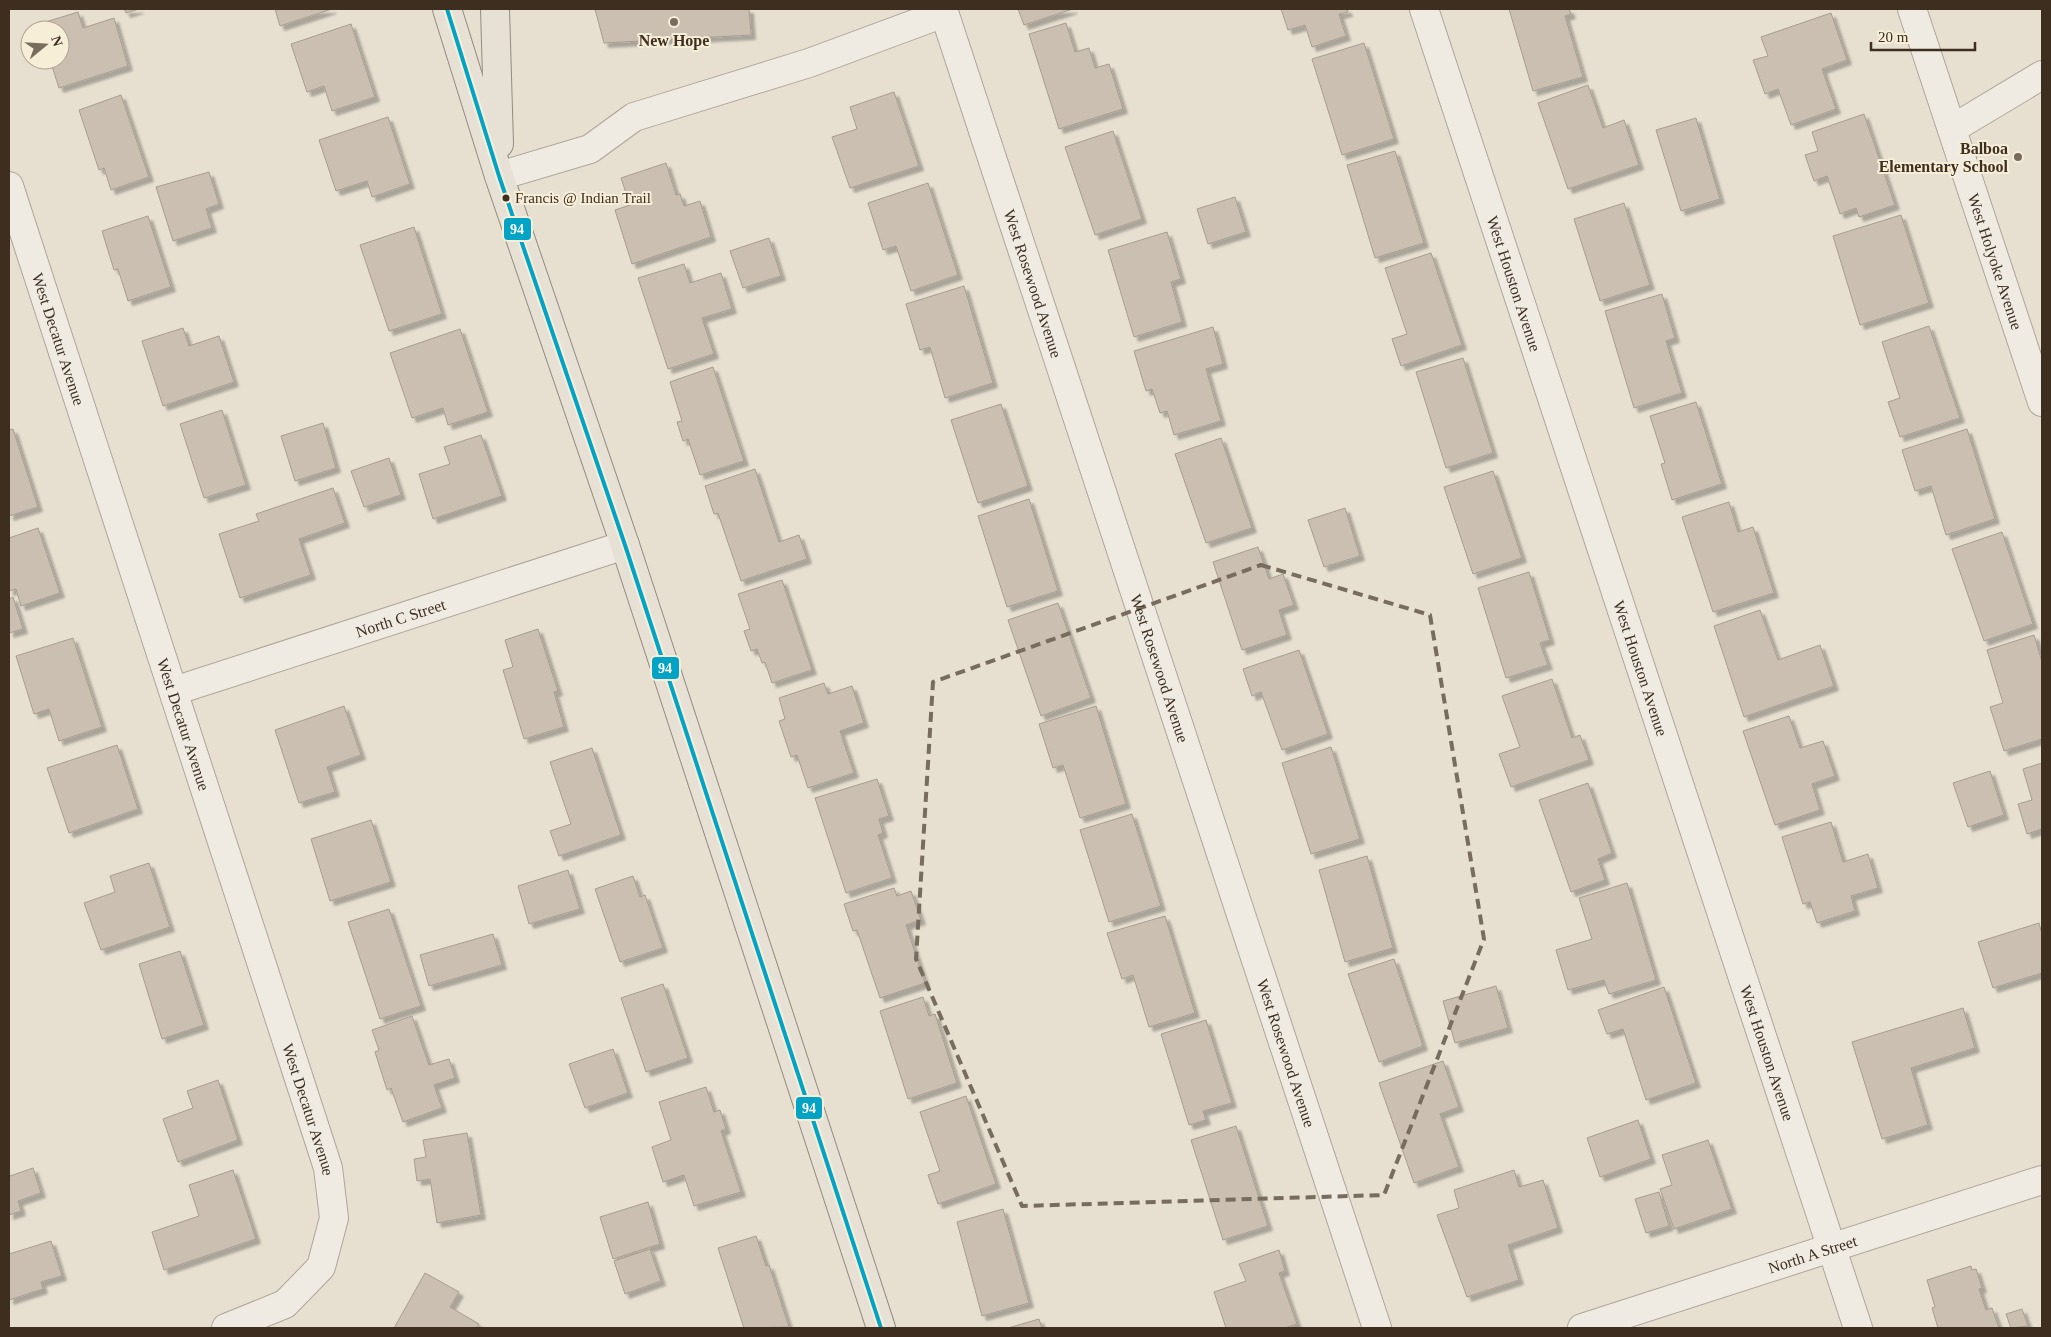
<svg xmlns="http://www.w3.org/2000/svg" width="2051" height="1337" viewBox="0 0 2051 1337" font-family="'Times New Roman',serif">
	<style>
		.building { fill: #cbbfb2; stroke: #a89c90; filter: url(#shadow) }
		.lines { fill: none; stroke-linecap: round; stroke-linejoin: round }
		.minor-casing { stroke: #ada599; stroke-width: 30 }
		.major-casing { stroke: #928b80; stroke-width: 30 }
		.minor { stroke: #efebe3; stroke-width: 28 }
		.major { stroke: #e6e1d4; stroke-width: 28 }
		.bus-1-casing { stroke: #f7eed8; stroke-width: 8 }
		.bus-1 { stroke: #03a3c5; stroke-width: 4 }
		.marked { fill: none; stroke: #786c5e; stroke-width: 4; stroke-dasharray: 10 6; stroke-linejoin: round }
		.poi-dot { fill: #786c5e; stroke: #f7eed8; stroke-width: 2 }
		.bus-dot { fill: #3d2e20; stroke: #f7eed8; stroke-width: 2 }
		.labels { text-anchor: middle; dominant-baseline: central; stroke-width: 4; stroke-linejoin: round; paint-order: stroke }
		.bus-label { font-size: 15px; fill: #3d2e20; stroke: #f7eed8; text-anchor: start }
		.poi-label { font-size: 16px; font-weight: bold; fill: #3d2e20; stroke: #f7eed8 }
		.street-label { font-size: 16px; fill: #3d2e20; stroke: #f7eed8 }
		.line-badge { stroke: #f7eed8; stroke-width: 2 }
		.badge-label { font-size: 14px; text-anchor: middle; font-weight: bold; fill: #fff }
	</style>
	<defs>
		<filter id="shadow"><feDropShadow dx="4.5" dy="4.5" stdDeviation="1" flood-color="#0004"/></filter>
	</defs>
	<rect width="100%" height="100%" fill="#e7e0d1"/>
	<path class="building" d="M124,9h15l-13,4z
		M275,9h57l-52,17z
		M595,9h154l2,26 -147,8z
		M1018,9h55l-49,16z
		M1281,9h66l1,3 -9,2 7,22 -34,11 -7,-22 -17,5z
		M1509,9h60l2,5 -6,2 18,61 -50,14z
		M78,12l5,16 31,-10 14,48 -69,22 -9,-28h10v-30h-19l-2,-6z
		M1831,13l16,47 -25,9 14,40 -45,16 -13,-36 -13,5 -12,-34 15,-4 -7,-19z
		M1066,23l9,29 14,-4 6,20 14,-4 14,45 -64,20 -30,-95z
		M351,24l24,73 -43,14 -8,-25 -17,6 -16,-48z
		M1364,43l30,96 -52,16 -30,-96z
		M1588,85l15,43 21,-8 15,45 -71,24 -30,-86z
		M894,92l25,74 -69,22 -18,-51 25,-8 -7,-22z
		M121,95l28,82 -38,13 -7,-22 -5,2 -20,-60z
		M1864,114l31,91 -36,12 -3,-9 -16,6 -13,-38 -13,5 -9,-26 13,-4 -6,-19z
		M388,117l22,67 -38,13 -5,-16 -31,10 -17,-51z
		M1696,118l24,81 -39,12 -25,-81z
		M1113,131l29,88 -47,16 -30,-88z
		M1395,151l29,92 -49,15 -28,-93z
		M666,163l10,32 4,-1 4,12 16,-5 11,36 -79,27 -17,-54 15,-5 -9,-27z
		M209,172l10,32 -13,5 6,19 -39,13 -17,-54z
		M928,183l30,92 -47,16 -15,-45 -13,4 -15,-47z
		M1235,197l11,35 -38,12 -11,-35z
		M1624,203l26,82 -50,16 -26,-82z
		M1901,215l28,88 -69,22 -27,-89z
		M148,216l23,71 -43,14 -10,-32 -4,1 -12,-39z
		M414,227l28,87 -53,17 -29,-86z
		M1167,232l14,47 -10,3 11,40 -48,15 -26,-87z
		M769,238l12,38 -38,12 -13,-37z
		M1431,253l31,92 -61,21 -9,-27 15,-5 -22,-66z
		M684,264l6,19 31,-10 11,36 -30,9 12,36 -46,15 -30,-91z
		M964,286l29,97 -48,15 -15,-51 -10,3 -14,-46z
		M1662,294l13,44 -9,3 16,52 -48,15 -29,-97z
		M1929,326l31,92 -60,19 -12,-35 12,-4 -18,-56z
		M1213,327l10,37 -17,5 15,52 -47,14 -7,-24 -7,2 -8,-24 -6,2 -12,-40z
		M183,328l6,18 30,-10 15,46 -71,24 -21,-65z
		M460,329l28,83 -40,13 -5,-17 -31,10 -22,-65z
		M1463,358l30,95 -47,15 -30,-96z
		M713,367l31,94 -44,14 -12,-36 -5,2 -6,-19 5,-1 -12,-39z
		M1696,402l26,82 -50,16 -11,-36 4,-1 -15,-47z
		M1001,404l27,82 -50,17 -27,-83z
		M222,410l24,75 -42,13 -24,-74z
		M323,423l13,45 -41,13 -14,-45z
		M13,429l25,78 -29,9v-86z
		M1967,429l28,90 -49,16 -15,-49 -16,5 -13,-41z
		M481,435l21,61 -69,23 -14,-45 31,-10 -6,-17z
		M1221,438l31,90 -46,15 -31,-89z
		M389,458l12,37 -37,12 -13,-36z
		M755,469l24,73 20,-7 8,24 -66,22 -23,-68 -4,1 -9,-28z
		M1493,471l29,87 -49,16 -29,-87z
		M333,488l12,35 -46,16 12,36 -71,23 -21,-64 40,-13 -3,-7z
		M1029,499l29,92 -51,16 -29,-91z
		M1729,502l9,30 15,-5 21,66 -61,19 -31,-95z
		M1345,508l15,48 -36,11 -16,-47z
		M38,528l22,65 -39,13 -5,-17 -7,2v-53z
		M2002,532l31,92 -49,17 -32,-92z
		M1258,547l11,32 14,-5 11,31 -15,5 8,25 -45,15 -29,-88z
		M1529,572l21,68 -10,3 8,22 -42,13 -28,-90z
		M782,580l30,90 -40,13 -7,-21 -3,1 -5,-14 -6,2 -7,-20 6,-2 -12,-35z
		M13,597l10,32 -14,4v-34z
		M1058,603l33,95 -50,18 -33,-96z
		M1760,610l18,50 42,-15 14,41 -90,31 -30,-91z
		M538,629l20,62 -4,1 10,35 -40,12 -21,-69 10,-3 -8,-27z
		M2034,635l8,27v77l-38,12 -14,-44 13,-4 -16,-53z
		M73,638l29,89 -43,14 -10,-32 -15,5 -18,-58z
		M1299,650l29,84 -46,16 -21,-58 -9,4 -9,-27z
		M1552,679l20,59 8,-3 9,25 -78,27 -12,-33 21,-7 -18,-51z
		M824,683l4,11 24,-8 12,37 -24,8 14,42 -46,15 -11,-33 -6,2 -12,-36 6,-2 -6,-21z
		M344,706l17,49 -34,12 8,25 -36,11 -24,-73z
		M1096,706l30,98 -46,14 -17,-53 -10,3 -14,-44z
		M1789,716l11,32 23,-7 12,35 -23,8 8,26 -45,15 -32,-94z
		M117,745l21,64 -69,24 -22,-65z
		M1331,747l29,92 -49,15 -29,-91z
		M592,748l29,87 -62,21 -9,-25 21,-7 -21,-62z
		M2042,763v66l-15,5 -9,-30 14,-4 -9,-31z
		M1990,771l14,44 -36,12 -15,-44z
		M877,779l12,37 -10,3 4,14 -5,2 14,43 -46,15 -31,-95z
		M1588,783l24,70 -14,6 7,21 -34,12 -32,-92z
		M1132,814l29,92 -52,16 -29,-92z
		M371,820l20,62 -61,19 -19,-62z
		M1831,822l12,40 25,-8 10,34 -27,8 4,15 -38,12 -7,-21 -7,2 -21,-67z
		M1367,856l26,92 -48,14 -26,-92z
		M149,863l21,64 -69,23 -17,-47 31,-11 -5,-16z
		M568,870l12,39 -51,15 -11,-38z
		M633,876l7,21 5,-2 18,53 -43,14 -25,-73z
		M1627,883l29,97 -47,14 -5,-14 -36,10 -12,-40 36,-11 -13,-41z
		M894,888l3,8 14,-5 10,29 -15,5 19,58 -45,15 -23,-68 -4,1 -9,-27z
		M389,909l32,97 -41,13 -32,-97z
		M1165,916l30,97 -46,14 -16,-52 -11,4 -15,-46z
		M2039,923l3,11v39l-49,15 -15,-46z
		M493,934l9,31 -73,21 -9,-31z
		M180,951l24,74 -42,14 -23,-75z
		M1394,959l29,87 -44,16 -31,-88z
		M663,984l25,74 -42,14 -25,-74z
		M1496,986l12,42 -53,15 -12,-42z
		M1664,987l32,96 -50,17 -23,-71 -16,5 -9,-24z
		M923,997l6,19 6,-2 22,69 -49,16 -28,-88z
		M1963,1008l12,40 -64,20 17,57 -46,14 -30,-97z
		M412,1016l17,49 20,-6 6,19 -21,7 8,23 -39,14 -12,-34 -4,2 -12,-38 4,-2 -7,-20z
		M1206,1020l26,83 -29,8 3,9 -17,5 -28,-91z
		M613,1049l15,44 -43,15 -16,-44z
		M1443,1061l16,46 -19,7 19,53 -45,16 -35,-100z
		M218,1080l20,60 -60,22 -15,-43 30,-11 -6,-17z
		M706,1087l8,25 6,-2 6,19 -5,2 20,61 -47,14 -10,-31 -21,7 -11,-35 19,-7 -12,-38z
		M966,1096l30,88 -58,20 -10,-29 12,-4 -20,-59z
		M1638,1120l13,39 -51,18 -13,-39z
		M1236,1126l32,100 -45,14 -32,-100z
		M467,1133l14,82 -44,8 -7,-44 -13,2 -3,-22 12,-2 -3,-17z
		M1708,1140l24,69 -58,20 -14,-40 12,-4 -10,-30z
		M33,1168l8,25 -23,8 3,10 -12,4v-43l1,4z
		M233,1170l23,69 -92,31 -12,-38 47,-16 -10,-31z
		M1514,1170l5,17 24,-7 15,48 -50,17 11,35 -52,17 -30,-82 22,-7 -5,-18z
		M1659,1192l10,34 -23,7 -11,-34z
		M648,1202l12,42 -47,15 -13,-42z
		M1003,1209l26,94 -47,13 -25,-94z
		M756,1236l10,30 3,-1 20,62 -45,1 -26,-80z
		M51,1241l11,35 -21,6 2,7 -34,11v-46z
		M650,1249l11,32 -36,13 -11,-33z
		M1279,1250l6,21 -6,2 18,51 -12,4h-59l-12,-36 32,-11 -7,-17z
		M1971,1266l1,4 4,-1 6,19 -3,1 7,21 6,-2 7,20h-61l-6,-20 3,-1 -8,-27z
		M425,1273l34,19 -9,15 29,17 -3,4h-82z
		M2022,1309l6,17 -17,2 -5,-14z
		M1039,1319l3,9h-34z"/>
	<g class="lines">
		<g class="minor-casing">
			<g id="minor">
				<path id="s1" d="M943,9l434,1319"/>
				<path id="s2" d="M1424,9l434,1319"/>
				<path id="s3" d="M1912,9l130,393"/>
				<path d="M1952,129l90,-54"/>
				<path d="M499,176l91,-27 44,-32 175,-54 135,-50"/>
				<path id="s4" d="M9,186l319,982 6,50 -13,49 -36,37 -59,24"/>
				<path id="s5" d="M174,691l451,-146"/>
				<path id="s6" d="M1582,1328l460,-148"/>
			</g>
		</g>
		<g class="major-casing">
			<path id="major" d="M447,9l52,167 126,369 256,783
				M495,9l4,135"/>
		</g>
		<use href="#minor" class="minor"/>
		<use href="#major" class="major"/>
		<g class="bus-1-casing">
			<path id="bus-1" d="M447,9l52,167 126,369 256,783"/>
		</g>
		<use href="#bus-1" class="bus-1"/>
	</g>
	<path class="marked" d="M1261,565l169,50 54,324 -100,256 -362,11 -106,-247 17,-277z"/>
	<g class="poi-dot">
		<circle cx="674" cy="22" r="5"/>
		<circle cx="2018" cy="157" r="5"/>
	</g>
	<circle class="bus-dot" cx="506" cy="198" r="4.5"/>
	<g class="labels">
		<g class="bus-label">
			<text x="515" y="198">Francis @ Indian Trail</text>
		</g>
		<g class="poi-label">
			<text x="674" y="40">New Hope</text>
			<text x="2008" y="148" text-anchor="end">Balboa<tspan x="2008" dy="18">Elementary School</tspan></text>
		</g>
		<g class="street-label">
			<text stroke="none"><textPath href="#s3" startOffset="266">West Holyoke Avenue</textPath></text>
			<text stroke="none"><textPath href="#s1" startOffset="289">West Rosewood Avenue</textPath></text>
			<text stroke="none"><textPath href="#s2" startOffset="289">West Houston Avenue</textPath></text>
			<text stroke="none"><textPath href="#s4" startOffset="161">West Decatur Avenue</textPath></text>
			<text stroke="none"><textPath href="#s5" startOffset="238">North C Street</textPath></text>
			<text stroke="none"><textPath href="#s2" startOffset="694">West Houston Avenue</textPath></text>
			<text stroke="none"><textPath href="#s1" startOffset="694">West Rosewood Avenue</textPath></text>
			<text stroke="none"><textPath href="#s4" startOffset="566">West Decatur Avenue</textPath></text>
			<text stroke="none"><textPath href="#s1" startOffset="1099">West Rosewood Avenue</textPath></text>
			<text stroke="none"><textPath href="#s2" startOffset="1099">West Houston Avenue</textPath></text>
			<text stroke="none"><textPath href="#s4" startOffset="971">West Decatur Avenue</textPath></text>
			<text stroke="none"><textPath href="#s6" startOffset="242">North A Street</textPath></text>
		</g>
	</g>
	<g class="line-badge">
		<rect x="503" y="217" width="29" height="24" rx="5" fill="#03a3c5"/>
		<rect x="651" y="656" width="29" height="24" rx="5" fill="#03a3c5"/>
		<rect x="795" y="1096" width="28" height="24" rx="5" fill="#03a3c5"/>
	</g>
	<g class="badge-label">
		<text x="517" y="234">94</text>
		<text x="665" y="673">94</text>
		<text x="809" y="1113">94</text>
	</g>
	<rect width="2051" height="1337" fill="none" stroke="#3d2e20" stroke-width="20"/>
	<g transform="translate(45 45) rotate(72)"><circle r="24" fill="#f7eed8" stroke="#ada18e"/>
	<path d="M0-4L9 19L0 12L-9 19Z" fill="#786c5e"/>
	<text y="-8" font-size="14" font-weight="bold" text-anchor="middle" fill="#3d2e20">N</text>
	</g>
	<path d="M1871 42v8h104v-8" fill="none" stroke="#3d2e20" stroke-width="2.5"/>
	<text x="1878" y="42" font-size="15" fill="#3d2e20" stroke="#f7eed8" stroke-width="4" paint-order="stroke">20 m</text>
</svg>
